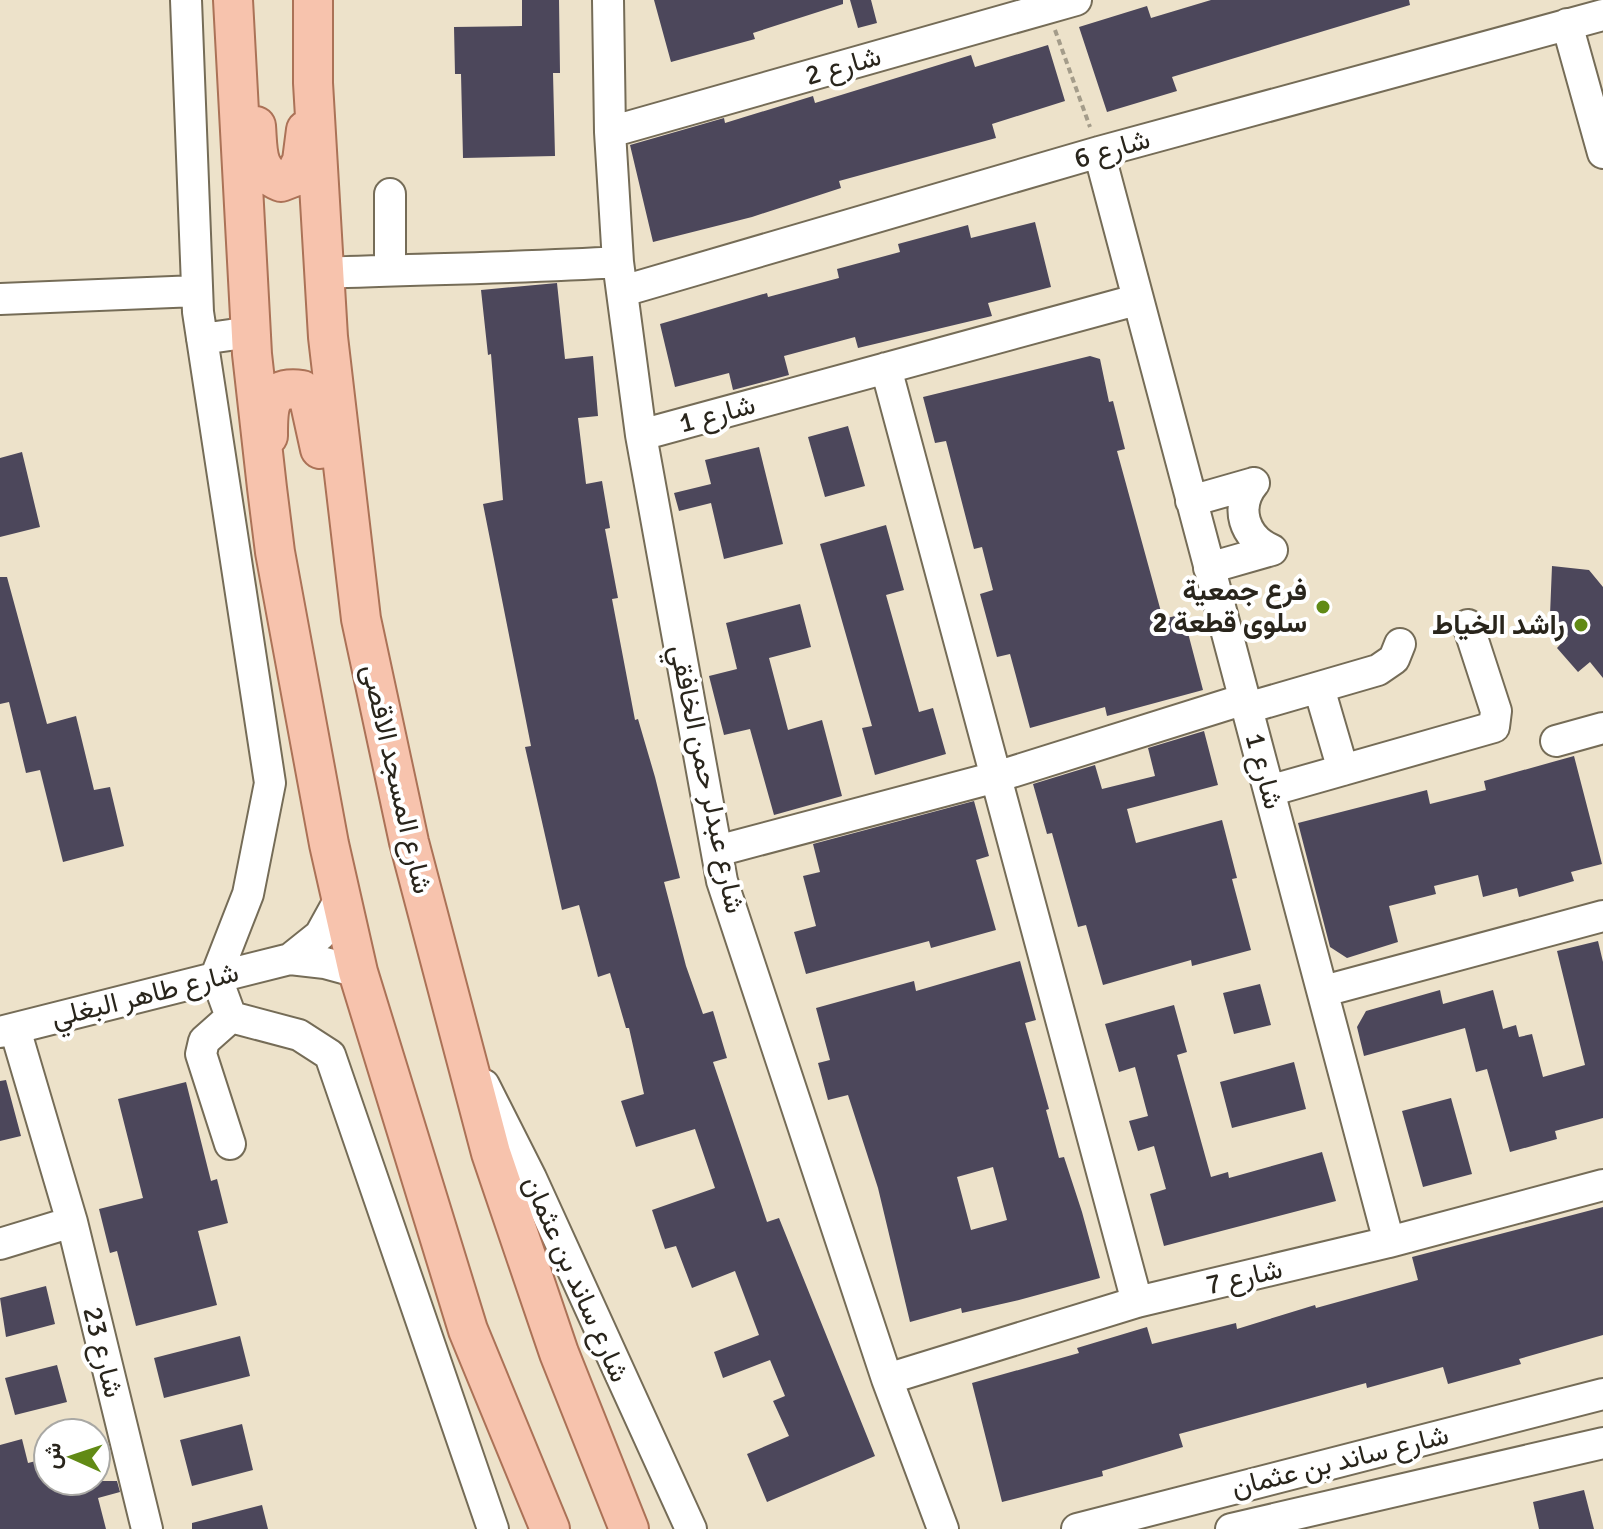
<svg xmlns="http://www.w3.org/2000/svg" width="1603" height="1529" viewBox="0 0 1603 1529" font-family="Signika,Vazirmatn,sans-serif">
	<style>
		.building { fill: #4c475b; fill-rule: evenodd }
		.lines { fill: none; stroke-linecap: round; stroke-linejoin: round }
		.minor-casing { stroke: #756c57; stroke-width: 34 }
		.major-casing { stroke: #ab7257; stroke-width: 42 }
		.path { stroke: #a49c8a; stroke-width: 4; stroke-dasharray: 6 4; stroke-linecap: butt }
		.minor { stroke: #fff; stroke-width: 30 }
		.major { stroke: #f7c3ad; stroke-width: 38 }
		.poi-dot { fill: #618a15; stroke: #fff; stroke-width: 3 }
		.labels { text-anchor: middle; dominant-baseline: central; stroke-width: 8; stroke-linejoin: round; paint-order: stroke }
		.street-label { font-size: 28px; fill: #29251c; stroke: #fff }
		.poi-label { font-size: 28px; font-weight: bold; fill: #29251c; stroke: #fff; text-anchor: end }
	</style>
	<rect width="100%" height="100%" fill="#ede2ca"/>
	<path class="building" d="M522,0h37l1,73h-7l2,83 -92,2 -2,-84h-6l-1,-47 68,-1z
		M654,0h189v4l-90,29 2,6 -84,23z
		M850,0h21l6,23 -19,5z
		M1211,0h198l1,5 -238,72 5,14 -70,21 -28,-85 68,-21 4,12z
		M1048,45l17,56 -73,23 4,14 -157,43 2,7 -89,29 -99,25 -23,-97 94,-27 1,5 88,-27 2,7 156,-48 4,12z
		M1035,222l16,65 -63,16 4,13 -134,32 -3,-11 -71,19 5,19 -56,15 -4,-17 -54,14 -15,-63 107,-31 1,4 71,-19 -2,-9 63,-17 -2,-8 70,-19 3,13z
		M557,283l8,76 28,-3 5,60 -20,2 8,66 16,-3 8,47 -5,1 13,69 -6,1 23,121 3,-1 17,58 25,101 -16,4 22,84 17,48 10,-3 14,47 -14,4 54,160 12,-4 96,238 -108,46 -20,-48 42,-18 -16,-35 12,-5 -15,-36 -47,18 -9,-26 45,-17 -24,-64 -43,17 -16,-42 -11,3 -13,-39 63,-22 -20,-59 -59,18 -15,-46 23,-7 -15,-66h-3l-16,-55 -12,4 -19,-72 -17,5 -37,-163 6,-1 -48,-242 20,-4 -12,-146 -3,1 -7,-65z
		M1090,356l10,3 9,43 4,-1 12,48 -8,2 46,168 20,-5 20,76 -96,26 -2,-9 -75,21 -20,-74 -13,3 -17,-63 13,-4 -11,-43 -8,2 -28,-108 -11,2 -12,-46z
		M848,426l17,60 -40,11 -17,-60z
		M759,447l24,97 -59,15 -13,-56 -32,8 -5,-18 37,-9 -6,-24z
		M22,452l18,75 -40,10v-79z
		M886,525l18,65 -18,5 33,117 14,-4 13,46 -71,21 -13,-47 10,-2 -52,-182z
		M1552,566l37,4 14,17v91l-13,-16 -12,10 -21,-24 11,-12 -18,-21z
		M0,577h7l40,147 29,-8 18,74 16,-3 14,59 -61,16 -23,-92 -14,3 -17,-71 -9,2z
		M800,604l11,43 -42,11 19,72 34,-10 20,76 -68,19 -24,-86 -26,6 -15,-59 28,-7 -11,-46z
		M1204,731l14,54 -91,24 9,34 86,-23 15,58 -5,1 19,71 -59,16 -1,-6 -88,25 -17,-60 -8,2 -26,-94 -5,1 -14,-50 62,-19 7,24 53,-13 -7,-28z
		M1574,756l28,108 -31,8 3,9 -55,16 -2,-9 -34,9 -5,-22 -44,11 2,8 -47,12 9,36 -51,16 -17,-11 -32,-124 129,-33 3,14 56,-14 -2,-9z
		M974,801l15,55 -13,4 20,70 -65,18 -2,-7 -123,33 -12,-42 22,-6 -13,-50 17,-4 -7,-28z
		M1598,941l5,21v156l-48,13 2,8 -47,13 -23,-83 -11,3 -11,-44 -101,28 -7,-29 9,-16 74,-21 3,14 50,-14 10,39 13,-4 3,12 13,-3 11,43 42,-12 -28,-114z
		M1020,961l16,59 -11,3 24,86 -3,1 13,48 5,-1 18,55 18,66 -81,22 -57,13 -1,-5 -51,14 -32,-134 -30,-93 -20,5 -10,-37 12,-3 -14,-52 98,-27 2,10zM993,1167l14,53 -36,10 -14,-53z
		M1260,984l11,41 -37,9 -11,-41z
		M1174,1005l13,47 -10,3 34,122 17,-5 1,6 93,-26 14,49 -172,45 -14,-52 16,-5 -12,-43 -16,5 -9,-30 19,-5 -13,-49 -16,5 -14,-48z
		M1294,1062l12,47 -74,19 -12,-46z
		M6,1080l15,56 -21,5v-60z
		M186,1082l25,99 6,-2 11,44 -30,8 19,74 -81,21 -19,-75 -7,2 -11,-44 44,-11 -25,-99z
		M1451,1098l21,76 -49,13 -21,-76z
		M1603,1207v128l-84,24 2,5 -73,20 -5,-17 -76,21 -1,-5 -187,51 4,13 -81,24 1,5 -101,26 -30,-119 107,-30 -2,-5 70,-21 5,17 84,-21 1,6 78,-24 1,3 102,-28 -6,-23z
		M46,1286l9,38 -49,13 -6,-39z
		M240,1336l10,40 -86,22 -10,-40z
		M57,1365l10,37 -52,13 -10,-37z
		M242,1424l11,46 -61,16 -12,-46z
		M22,1439l6,24 20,-5v23h69l3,11 -22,6 8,31h-106v-84z
		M1584,1490l10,39h-55l-6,-27z
		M262,1505l6,24h-76v-6z"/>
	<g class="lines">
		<g class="minor-casing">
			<path id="minor" d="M186,0l12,312 72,471 -22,111 -32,82 15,41 68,18 31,20 163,474
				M608,0l2,132 8,130 23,173 81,446 165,498 56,150
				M1567,24l36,129
				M610,132l466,-132
				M1099,152l290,1090
				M390,194v76
				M326,273c98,-4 195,-5 292,-11
				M623,291l476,-139 504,-137
				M0,299l197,-8
				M202,339l49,-7
				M886,368l251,934
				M641,435l495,-135
				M1254,483c-20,24 -10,55 18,67
				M1191,501l63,-18
				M1209,568l63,-18
				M1319,688l24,82
				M1247,708l131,-38 16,-11 6,-15
				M1556,741l47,-13
				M1269,791l225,-64 2,-16 -28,-86
				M717,851l279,-74 249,-78
				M290,959l30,-24 21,-38
				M1324,991l279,-75
				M15,1029l57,193 75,307
				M0,1032l290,-73 35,4 33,9
				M484,1085l47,93 160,351
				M230,1144l-29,-90 3,-13 27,-24
				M0,1244l72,-22
				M887,1379l250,-77 252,-60 214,-57
				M1077,1529l526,-135
				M1231,1529l372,-86"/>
		</g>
		<g class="major-casing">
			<path id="major" d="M233,0l19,354 15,134 8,64 54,292 29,128 110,358 82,199
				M313,0v83l15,254 33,282 48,223 82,311 68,200 70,176
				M256,126c2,25 -1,45 25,56l13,-5 8,-16 4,-31
				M268,436c0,-27 -1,-51 34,-46l7,9 11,50"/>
		</g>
		<path class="path" d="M1055,30l35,97"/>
		<use href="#minor" class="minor"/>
		<use href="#major" class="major"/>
	</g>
	<g class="poi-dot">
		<circle cx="1323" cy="607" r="8"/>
		<circle cx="1581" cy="625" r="8"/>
	</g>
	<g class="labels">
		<g class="street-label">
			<text transform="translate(843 66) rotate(-16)">شارع 2</text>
			<text transform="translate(1112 149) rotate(-16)">شارع 6</text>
			<text transform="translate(717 414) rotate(-15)">شارع 1</text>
			<text transform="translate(1264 771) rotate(75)">شارع 1</text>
			<text transform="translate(397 779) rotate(77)">شارع المسجد الاقصى</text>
			<text transform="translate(707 779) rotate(78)">شارع عبدلر حمن الخافقي</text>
			<text transform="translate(145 995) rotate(-14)">شارع طاهر البغلي</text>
			<text transform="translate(1244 1277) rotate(-13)">شارع 7</text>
			<text transform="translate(576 1279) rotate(66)">شارع ساند بن عثمان</text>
			<text transform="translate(103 1352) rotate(76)">شارع 23</text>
			<text transform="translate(1340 1461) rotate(-14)">شارع ساند بن عثمان</text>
		</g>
		<g class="poi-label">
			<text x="1307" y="591">فرع جمعية<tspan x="1307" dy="32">سلوى قطعة 2</tspan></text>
			<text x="1565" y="625">راشد الخياط</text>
		</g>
	</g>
	<g transform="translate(72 1457) rotate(273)"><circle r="38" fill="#ffffff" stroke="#a9a8a4" stroke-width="2"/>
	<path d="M0-6L14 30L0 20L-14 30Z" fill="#618a15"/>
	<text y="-12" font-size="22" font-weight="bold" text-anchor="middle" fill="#29251c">ش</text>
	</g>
</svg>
